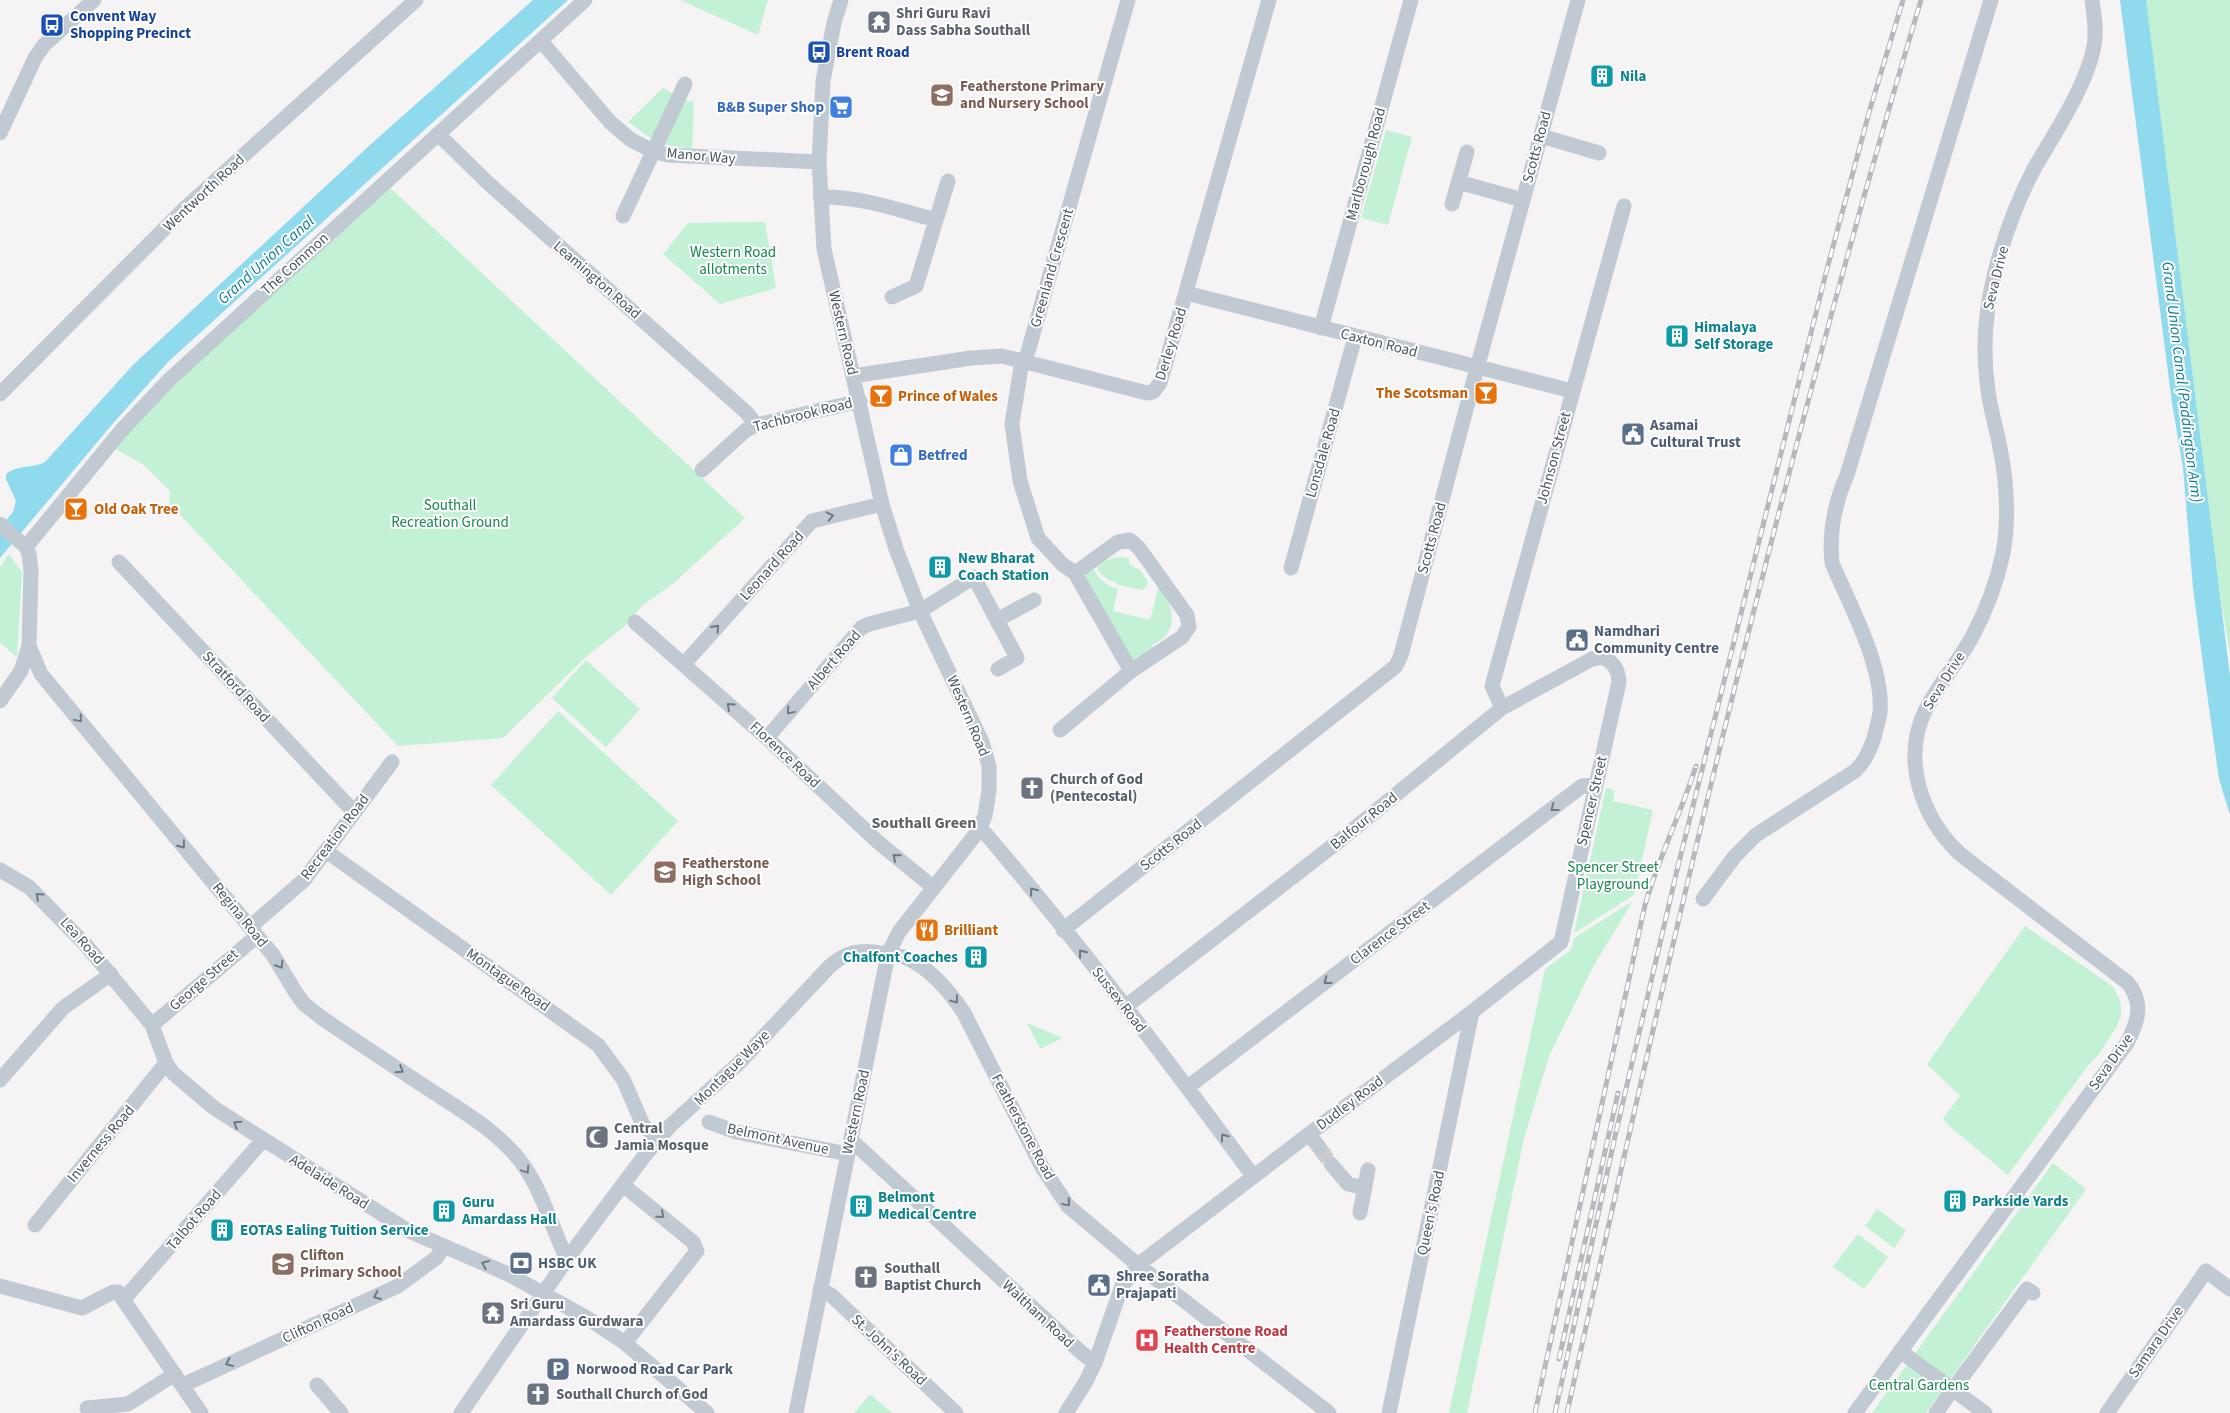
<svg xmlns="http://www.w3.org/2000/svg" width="2230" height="1413" viewBox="0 0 2230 1413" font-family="'Source Sans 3',sans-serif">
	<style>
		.green { fill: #c3f1d5 }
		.water { fill: #90daee }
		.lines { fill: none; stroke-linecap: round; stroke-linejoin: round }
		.minor-tunnel { stroke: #caccce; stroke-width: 15; stroke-dasharray: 15 8; stroke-linecap: butt }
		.minor { stroke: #c1cad2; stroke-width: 15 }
		.rail-casing { stroke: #b5b8bd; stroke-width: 5 }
		.rail { stroke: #fff; stroke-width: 3; stroke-dasharray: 9; stroke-linecap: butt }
		.oneway { stroke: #6e7983 }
		.labels { text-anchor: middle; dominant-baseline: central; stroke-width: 4; stroke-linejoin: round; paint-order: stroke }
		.worship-label { font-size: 15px; font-weight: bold; fill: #5b616d; stroke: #fff; text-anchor: start }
		.transit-label { font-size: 15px; font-weight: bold; fill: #164399; stroke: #fff; text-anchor: start }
		.culture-label { font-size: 15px; font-weight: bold; fill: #0d838f; stroke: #fff; text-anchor: start }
		.education-label { font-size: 15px; font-weight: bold; fill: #785e54; stroke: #fff; text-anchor: start }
		.shop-label { font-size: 15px; font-weight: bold; fill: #366cbe; stroke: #fff; text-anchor: end }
		.street-label { font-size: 15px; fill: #4a5661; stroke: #fff }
		.park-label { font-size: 15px; fill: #17864f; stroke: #fff }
		.food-label { font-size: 15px; font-weight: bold; fill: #c56008; stroke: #fff; text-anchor: start }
		.service-label { font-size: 15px; font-weight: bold; fill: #4e5e75; stroke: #fff; text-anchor: start }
		.health-label { font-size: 15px; font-weight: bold; fill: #be3a42; stroke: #fff; text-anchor: start }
		.water-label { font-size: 16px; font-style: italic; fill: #0c7c9b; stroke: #fff }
		.neighbourhood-label { font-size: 16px; font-weight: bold; fill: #5f6368; stroke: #fff }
	</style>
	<rect width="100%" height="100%" fill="#f5f3f3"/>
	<path class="green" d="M680,0h88l-10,35z
		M2145,0h85v655l-25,-156z
		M663,88l10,6 -21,45 -24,-17z
		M683,100l11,2 -2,47 -31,-5z
		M1386,130l26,7 -24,88 -27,-7z
		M385,183l360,335 -70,64 -33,24 -17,20 -38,30 -84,82 -105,8 -229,-243 1,-12 -26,-26 -30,-17 56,-66z
		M765,222l11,66 -56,16 -57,-50 25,-31z
		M9,554l13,18 -5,85 -17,-14v-76z
		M1120,557l9,1v6l12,7 7,11 -2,5 -4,3 -27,-6 3,-2c-10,0 -18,-8 -22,-16l13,-7z
		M1093,568c5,11 13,17 25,21l-5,22 37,9 10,-38c11,22 23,50 -8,63l1,4 -21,12 -47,-86v-3z
		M586,660l54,49 -34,38 -54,-49z
		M558,711l120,110 -67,74 -120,-110z
		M1606,788l9,2 -2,11 40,9 -19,85 -60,38z
		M1633,901l-39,64 -44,89 -26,84 -57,275h-18l96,-444 26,-19 3,-12z
		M2025,926l87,60 5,8 4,10v11l-4,11 -17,27 -13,14 -79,108 -61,-51 -4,-6 17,-22 -33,-32z
		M1027,1023l36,15 -23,11z
		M2053,1163l33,26 -160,224h-54z
		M1877,1209l29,22 -12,17 -29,-22z
		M1858,1234l30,23 -24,32 -31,-22z
		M870,1394l22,19h-38z"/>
	<path class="water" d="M533,0h35l-400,362 -53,59 -115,137v-31l13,-15 3,-11 -10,-22v-5c13,-10 25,-5 39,-12l88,-97 237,-220z
		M2120,0h26l84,676v139l-11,-36 -15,-107 -11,-84 -10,-120 -11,-65z"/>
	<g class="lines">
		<path class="minor-tunnel" d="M1319,1147l12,17"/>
		<path class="minor" d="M541,41l69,81 21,18 22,11 15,4 151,7
			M0,133l35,-75 9,-13 50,-45
			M438,134l49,48 260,231 9,12
			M1541,136l58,17
			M1458,182l65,18
			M820,197c40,-1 78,13 116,23
			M1452,204l15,-52
			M623,216l62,-132
			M1186,293l386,98
			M892,297l24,-11 32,-105
			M1321,328l90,-328
			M853,376l118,-18 31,-2 145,37 6,-1 7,-9 109,-383
			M0,394l184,-185 232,-209
			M702,470l44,-40 10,-5 104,-24
			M0,524l26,23 3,7 2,17 -2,75 12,28 232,281 23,38 8,11 18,14c35,24 70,47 105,70 35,23 73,44 97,78 20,29 28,63 43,93
			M1130,540l9,8 48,67 2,12 -7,10 -51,34 -56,-98 43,-31z
			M26,547l95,-116 48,-51 416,-380
			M119,562l235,250
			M1291,568l64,-231
			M1075,573l-13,-9 -24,-26 -18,-57 -8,-57 9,-57 6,-12 101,-355
			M997,620l37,-20
			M635,622l132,116 111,104 56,46
			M684,664l128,-143 70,-17
			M0,701l21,-30 8,-25
			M1502,708l-10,-22 132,-480
			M1060,730l71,-59
			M767,738l94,-110 8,-4 51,-13 54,-34 43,81 -19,11
			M979,830l6,3c94,110 182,226 268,343
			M326,851l272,194 25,34 20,46 15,14
			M0,870l29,17 56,57 67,81 14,38 7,10 41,35 193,122 101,44 81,45 36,24 82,70
			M1703,899l32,-43 21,-21 99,-64c10,-9 15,-21 19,-33 2,-9 5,-18 6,-26 4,-45 -31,-109 -48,-149 -3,-30 3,-61 15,-88l144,-475
			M250,927l54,-47 88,-118
			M1063,930l333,-264 5,-11 76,-287 101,-368
			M152,1025l105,-89
			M0,1080l63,-72 48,-34
			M1188,1087l394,-301 13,-1
			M709,1122l27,10 112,22
			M1309,1134l10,13
			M851,1140l232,214 12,9
			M1331,1164l17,20 17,4
			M623,1185l70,57 4,9 -72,92
			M1360,1213l8,-43
			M35,1225l131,-162
			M0,1286l82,22 31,-16h5l83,121
			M820,1289l11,6 125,118
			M124,1299l139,-159
			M1900,1351l85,62
			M1957,1384l70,-95 6,4
			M183,1385l215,-99 38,-28 8,-11
			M317,1385l24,28
			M87,1408l41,-4 47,-30
			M461,1413l106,-154 78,-104 26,-30 68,-62 90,-96c16,-15 32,-18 53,-14 9,2 19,2 27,6 23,11 41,33 55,54l78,154 26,39 70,59 191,148
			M796,1413l92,-459 11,-22 80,-102 6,-14 4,-26v-24l-7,-24 -62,-131 -24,-62 -14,-45 -58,-255 -5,-87 4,-81 11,-58 7,-23
			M1066,1413l19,-30 10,-20 27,-77 16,-21 171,-131 163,-122 89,-70 58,-260c-1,-13 -4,-18 -16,-25l-11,2 -90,49 -163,133 -214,166
			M1389,1413l83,-401
			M1855,1413l272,-370c11,-21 17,-40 1,-60l-168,-129c-39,-37 -59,-95 -34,-145 13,-25 31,-46 45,-70 14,-26 26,-57 32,-86 6,-34 4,-70 -3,-105 -3,-19 -10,-38 -12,-58 -6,-40 -3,-79 7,-118 9,-35 22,-71 39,-103 20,-35 53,-84 60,-123 3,-15 0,-31 -2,-46
			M1936,1413l12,-17
			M2107,1413l99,-142 24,18"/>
		<g class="rail-casing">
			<path id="rail" d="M1559,1359l59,-266
				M1535,1413l110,-508c14,-48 36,-92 51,-139
				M1555,1413l61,-281 62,-266 149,-597 43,-160 33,-109
				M1567,1413c104,-474 215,-948 354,-1413"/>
		</g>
		<use href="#rail" class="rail"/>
	</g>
	<defs><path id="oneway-chevron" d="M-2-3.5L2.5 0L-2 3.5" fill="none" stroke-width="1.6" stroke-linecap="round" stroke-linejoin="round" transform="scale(1.25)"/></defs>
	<g class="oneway">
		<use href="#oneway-chevron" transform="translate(830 516) rotate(-13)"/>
		<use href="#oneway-chevron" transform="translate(716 628) rotate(-48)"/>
		<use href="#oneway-chevron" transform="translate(730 706) rotate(-138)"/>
		<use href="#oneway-chevron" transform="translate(790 711) rotate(130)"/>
		<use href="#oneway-chevron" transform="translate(79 719) rotate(50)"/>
		<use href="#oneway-chevron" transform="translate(1554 808) rotate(143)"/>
		<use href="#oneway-chevron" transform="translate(182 845) rotate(51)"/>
		<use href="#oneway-chevron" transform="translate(896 857) rotate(-140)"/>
		<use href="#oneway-chevron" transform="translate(1033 891) rotate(-128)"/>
		<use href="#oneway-chevron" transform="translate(39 896) rotate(-138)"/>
		<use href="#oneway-chevron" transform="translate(1082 953) rotate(-128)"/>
		<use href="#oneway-chevron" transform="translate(280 965) rotate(58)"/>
		<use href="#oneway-chevron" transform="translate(1327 981) rotate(143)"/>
		<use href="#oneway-chevron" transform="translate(955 1000) rotate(53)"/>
		<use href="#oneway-chevron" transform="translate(400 1070) rotate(33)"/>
		<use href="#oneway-chevron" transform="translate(237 1124) rotate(-147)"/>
		<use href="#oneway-chevron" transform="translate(1224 1137) rotate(-126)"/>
		<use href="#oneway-chevron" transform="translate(526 1170) rotate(56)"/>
		<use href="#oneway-chevron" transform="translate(1067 1203) rotate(49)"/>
		<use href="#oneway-chevron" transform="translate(661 1215) rotate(39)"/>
		<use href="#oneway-chevron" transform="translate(485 1264) rotate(-157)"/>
		<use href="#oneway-chevron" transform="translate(377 1296) rotate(155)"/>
		<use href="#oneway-chevron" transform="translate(229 1363) rotate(155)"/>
	</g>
	<defs>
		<g id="temple-square" transform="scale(1.25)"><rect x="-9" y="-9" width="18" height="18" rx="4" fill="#6b7280" stroke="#fff"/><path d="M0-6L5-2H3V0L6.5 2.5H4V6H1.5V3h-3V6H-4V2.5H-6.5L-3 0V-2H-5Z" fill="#fff"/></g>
		<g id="bus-square" transform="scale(1.25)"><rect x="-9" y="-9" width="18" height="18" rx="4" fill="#1a4fb4" stroke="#fff"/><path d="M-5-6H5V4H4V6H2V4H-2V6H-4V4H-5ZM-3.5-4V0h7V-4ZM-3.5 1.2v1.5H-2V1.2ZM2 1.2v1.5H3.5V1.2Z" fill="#fff"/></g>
		<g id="building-square" transform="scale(1.25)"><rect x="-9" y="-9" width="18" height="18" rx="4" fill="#0f9aa8" stroke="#fff"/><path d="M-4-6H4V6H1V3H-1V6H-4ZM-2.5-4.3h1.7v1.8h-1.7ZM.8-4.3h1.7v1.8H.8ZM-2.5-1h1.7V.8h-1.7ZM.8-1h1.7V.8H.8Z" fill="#fff"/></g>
		<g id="school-square" transform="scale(1.25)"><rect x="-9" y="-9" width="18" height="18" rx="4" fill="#8d6e63" stroke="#fff"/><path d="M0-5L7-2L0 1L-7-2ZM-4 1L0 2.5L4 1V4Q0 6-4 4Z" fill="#fff"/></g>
		<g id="supermarket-square" transform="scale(1.25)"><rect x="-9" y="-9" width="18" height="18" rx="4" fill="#3f7fe0" stroke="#fff"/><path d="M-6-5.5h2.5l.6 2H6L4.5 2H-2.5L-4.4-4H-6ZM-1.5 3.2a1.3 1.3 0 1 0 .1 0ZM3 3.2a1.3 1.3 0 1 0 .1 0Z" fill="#fff"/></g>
		<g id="bar-square" transform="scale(1.25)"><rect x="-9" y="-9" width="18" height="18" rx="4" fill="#e8710a" stroke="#fff"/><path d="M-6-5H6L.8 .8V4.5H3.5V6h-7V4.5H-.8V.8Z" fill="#fff"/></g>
		<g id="civic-square" transform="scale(1.25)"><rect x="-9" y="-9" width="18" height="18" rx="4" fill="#5c6f8a" stroke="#fff"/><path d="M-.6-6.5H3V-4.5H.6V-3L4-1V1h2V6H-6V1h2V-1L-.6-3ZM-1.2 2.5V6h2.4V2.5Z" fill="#fff"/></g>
		<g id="shop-square" transform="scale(1.25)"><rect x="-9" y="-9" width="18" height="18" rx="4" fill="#3f7fe0" stroke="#fff"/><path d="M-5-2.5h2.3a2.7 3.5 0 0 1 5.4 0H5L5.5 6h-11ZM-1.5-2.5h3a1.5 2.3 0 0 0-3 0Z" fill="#fff"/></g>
		<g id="church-square" transform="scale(1.25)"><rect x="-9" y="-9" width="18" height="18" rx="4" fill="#6b7280" stroke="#fff"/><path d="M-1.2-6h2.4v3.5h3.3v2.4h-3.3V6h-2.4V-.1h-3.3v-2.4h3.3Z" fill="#fff"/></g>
		<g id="restaurant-square" transform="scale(1.25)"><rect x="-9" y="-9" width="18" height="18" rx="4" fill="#e8710a" stroke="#fff"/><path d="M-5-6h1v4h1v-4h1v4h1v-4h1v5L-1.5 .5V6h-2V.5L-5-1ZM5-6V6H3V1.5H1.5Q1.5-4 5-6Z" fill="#fff"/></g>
		<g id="mosque-square" transform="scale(1.25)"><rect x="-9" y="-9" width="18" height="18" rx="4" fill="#6b7280" stroke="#fff"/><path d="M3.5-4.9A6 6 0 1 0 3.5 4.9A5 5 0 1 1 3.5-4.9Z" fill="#fff"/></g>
		<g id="bank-square" transform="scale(1.25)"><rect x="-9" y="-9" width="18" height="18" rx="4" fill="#5c6f8a" stroke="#fff"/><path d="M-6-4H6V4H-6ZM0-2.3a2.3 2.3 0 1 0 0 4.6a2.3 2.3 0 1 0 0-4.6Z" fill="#fff"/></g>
		<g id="hospital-square" transform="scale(1.25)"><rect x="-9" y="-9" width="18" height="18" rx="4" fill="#e0444e" stroke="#fff"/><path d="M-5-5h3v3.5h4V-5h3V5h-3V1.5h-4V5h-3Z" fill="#fff"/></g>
		<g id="parking-square" transform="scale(1.25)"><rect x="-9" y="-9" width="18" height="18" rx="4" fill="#5c6f8a" stroke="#fff"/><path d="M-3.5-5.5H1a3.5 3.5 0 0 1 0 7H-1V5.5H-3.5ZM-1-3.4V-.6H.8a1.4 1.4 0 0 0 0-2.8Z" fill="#fff"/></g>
	</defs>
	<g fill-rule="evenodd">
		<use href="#temple-square" x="879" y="22"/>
		<use href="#bus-square" x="52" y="25"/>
		<use href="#bus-square" x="819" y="52"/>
		<use href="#building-square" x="1602" y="76"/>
		<use href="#school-square" x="942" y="95"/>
		<use href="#supermarket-square" x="841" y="107"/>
		<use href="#building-square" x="1677" y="336"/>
		<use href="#bar-square" x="1486" y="393"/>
		<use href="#bar-square" x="881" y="396"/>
		<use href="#civic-square" x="1633" y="434"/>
		<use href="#shop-square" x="901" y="455"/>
		<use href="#bar-square" x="76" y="509"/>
		<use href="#building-square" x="940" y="567"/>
		<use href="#civic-square" x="1577" y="640"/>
		<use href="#church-square" x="1032" y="788"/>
		<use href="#school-square" x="665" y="872"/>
		<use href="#restaurant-square" x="927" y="930"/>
		<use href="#building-square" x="976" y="957"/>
		<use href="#mosque-square" x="597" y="1137"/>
		<use href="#building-square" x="1955" y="1201"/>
		<use href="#building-square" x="861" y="1206"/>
		<use href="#building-square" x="444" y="1211"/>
		<use href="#building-square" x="222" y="1230"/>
		<use href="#bank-square" x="521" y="1263"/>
		<use href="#school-square" x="283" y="1264"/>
		<use href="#church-square" x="866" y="1277"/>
		<use href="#civic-square" x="1099" y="1285"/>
		<use href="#temple-square" x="493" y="1313"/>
		<use href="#hospital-square" x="1147" y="1340"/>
		<use href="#parking-square" x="558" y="1369"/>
		<use href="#church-square" x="538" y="1394"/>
	</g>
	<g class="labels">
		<g class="worship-label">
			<text x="896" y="13">Shri Guru Ravi<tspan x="896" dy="17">Dass Sabha Southall</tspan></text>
			<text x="1050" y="779">Church of God<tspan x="1050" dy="17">(Pentecostal)</tspan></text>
			<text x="614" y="1128">Central<tspan x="614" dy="17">Jamia Mosque</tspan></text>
			<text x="884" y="1268">Southall<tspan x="884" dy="17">Baptist Church</tspan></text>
			<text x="510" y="1304">Sri Guru<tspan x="510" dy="17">Amardass Gurdwara</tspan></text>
			<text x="556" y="1394">Southall Church of God</text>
		</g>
		<g class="transit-label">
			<text x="70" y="16">Convent Way<tspan x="70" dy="17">Shopping Precinct</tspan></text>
			<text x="836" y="52">Brent Road</text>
		</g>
		<g class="culture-label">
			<text x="1620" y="76">Nila</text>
			<text x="1694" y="327">Himalaya<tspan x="1694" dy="17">Self Storage</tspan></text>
			<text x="958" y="558">New Bharat<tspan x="958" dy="17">Coach Station</tspan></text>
			<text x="958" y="957" text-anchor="end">Chalfont Coaches</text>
			<text x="878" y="1197">Belmont<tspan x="878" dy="17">Medical Centre</tspan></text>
			<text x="1972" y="1201">Parkside Yards</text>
			<text x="462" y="1202">Guru<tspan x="462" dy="17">Amardass Hall</tspan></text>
			<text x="240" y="1230">EOTAS Ealing Tuition Service</text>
		</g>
		<g class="education-label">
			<text x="960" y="86">Featherstone Primary<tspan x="960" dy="17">and Nursery School</tspan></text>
			<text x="682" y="863">Featherstone<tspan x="682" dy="17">High School</tspan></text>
			<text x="300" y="1255">Clifton<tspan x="300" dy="17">Primary School</tspan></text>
		</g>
		<g class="shop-label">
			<text x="824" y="107">B&amp;B Super Shop</text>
			<text x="918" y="455" text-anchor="start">Betfred</text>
		</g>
		<g class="street-label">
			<text transform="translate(1537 147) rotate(-75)">Scotts Road</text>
			<text transform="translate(701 156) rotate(5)">Manor Way</text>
			<text transform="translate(1366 164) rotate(-75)">Marlborough Road</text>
			<text transform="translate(204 193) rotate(-43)">Wentworth Road</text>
			<text transform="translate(295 264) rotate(-42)">The Common</text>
			<text transform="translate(1052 268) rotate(-74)">Greenland Crescent</text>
			<text transform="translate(1996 278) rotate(-76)">Seva Drive</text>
			<text transform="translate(597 280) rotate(41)">Leamington Road</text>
			<text transform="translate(843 333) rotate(77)">Western Road</text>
			<text transform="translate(1379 343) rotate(14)">Caxton Road</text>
			<text transform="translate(1171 344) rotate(-73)">Derley Road</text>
			<text transform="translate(803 415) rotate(-14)">Tachbrook Road</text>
			<text transform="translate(1323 453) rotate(-74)">Lonsdale Road</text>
			<text transform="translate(1554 458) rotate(-75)">Johnson Street</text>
			<text transform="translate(1432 538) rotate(-75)">Scotts Road</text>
			<text transform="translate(772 566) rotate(-48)">Leonard Road</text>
			<text transform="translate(834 660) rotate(-49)">Albert Road</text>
			<text transform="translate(1944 681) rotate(-58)">Seva Drive</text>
			<text transform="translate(236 687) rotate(47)">Stratford Road</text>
			<text transform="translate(968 716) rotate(67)">Western Road</text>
			<text transform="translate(785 755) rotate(43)">Florence Road</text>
			<text transform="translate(1592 801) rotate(-77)">Spencer Street</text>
			<text transform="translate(1364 821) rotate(-39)">Balfour Road</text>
			<text transform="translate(335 837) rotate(-53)">Recreation Road</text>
			<text transform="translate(1171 845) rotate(-38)">Scotts Road</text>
			<text transform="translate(240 915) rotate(51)">Regina Road</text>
			<text transform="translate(1390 933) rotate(-37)">Clarence Street</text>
			<text transform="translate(82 941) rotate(48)">Lea Road</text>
			<text transform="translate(204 980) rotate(-41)">George Street</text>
			<text transform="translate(508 980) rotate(35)">Montague Road</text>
			<text transform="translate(1119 1000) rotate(52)">Sussex Road</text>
			<text transform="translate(2111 1062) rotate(-55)">Seva Drive</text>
			<text transform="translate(732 1068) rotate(-45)">Montague Waye</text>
			<text transform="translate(1350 1103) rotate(-37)">Dudley Road</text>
			<text transform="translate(856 1112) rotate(-78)">Western Road</text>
			<text transform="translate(1023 1127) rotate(62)">Featherstone Road</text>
			<text transform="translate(778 1139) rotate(12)">Belmont Avenue</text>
			<text transform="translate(101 1144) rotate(-50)">Inverness Road</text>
			<text transform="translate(329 1182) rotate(32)">Adelaide Road</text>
			<text transform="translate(1431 1213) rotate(-78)">Queen's Road</text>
			<text transform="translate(194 1220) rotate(-49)">Talbot Road</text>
			<text transform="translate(1038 1314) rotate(43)">Waltham Road</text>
			<text transform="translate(318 1323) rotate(-25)">Clifton Road</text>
			<text transform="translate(2156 1342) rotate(-55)">Samara Drive</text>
			<text transform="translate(889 1350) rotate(43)">St. John's Road</text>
		</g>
		<g class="park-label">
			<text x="733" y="252">Western Road<tspan x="733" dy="17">allotments</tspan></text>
			<text x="450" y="505">Southall<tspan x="450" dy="17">Recreation Ground</tspan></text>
			<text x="1613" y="867">Spencer Street<tspan x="1613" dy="17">Playground</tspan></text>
			<text x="1919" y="1385">Central Gardens</text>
		</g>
		<g class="food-label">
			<text x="1468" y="393" text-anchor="end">The Scotsman</text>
			<text x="898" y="396">Prince of Wales</text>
			<text x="94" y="509">Old Oak Tree</text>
			<text x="944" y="930">Brilliant</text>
		</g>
		<g class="service-label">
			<text x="1650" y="425">Asamai<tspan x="1650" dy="17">Cultural Trust</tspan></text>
			<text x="1594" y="631">Namdhari<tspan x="1594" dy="17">Community Centre</tspan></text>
			<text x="538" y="1263">HSBC UK</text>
			<text x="1116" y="1276">Shree Soratha<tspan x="1116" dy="17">Prajapati</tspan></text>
			<text x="576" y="1369">Norwood Road Car Park</text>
		</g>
		<g class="health-label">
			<text x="1164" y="1331">Featherstone Road<tspan x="1164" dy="17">Health Centre</tspan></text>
		</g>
		<g class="water-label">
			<text transform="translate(266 260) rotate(-42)">Grand Union Canal</text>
			<text transform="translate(2182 382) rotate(83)">Grand Union Canal (Paddington Arm)</text>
		</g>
		<g class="neighbourhood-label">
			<text x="924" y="823">Southall Green</text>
		</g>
	</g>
</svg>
